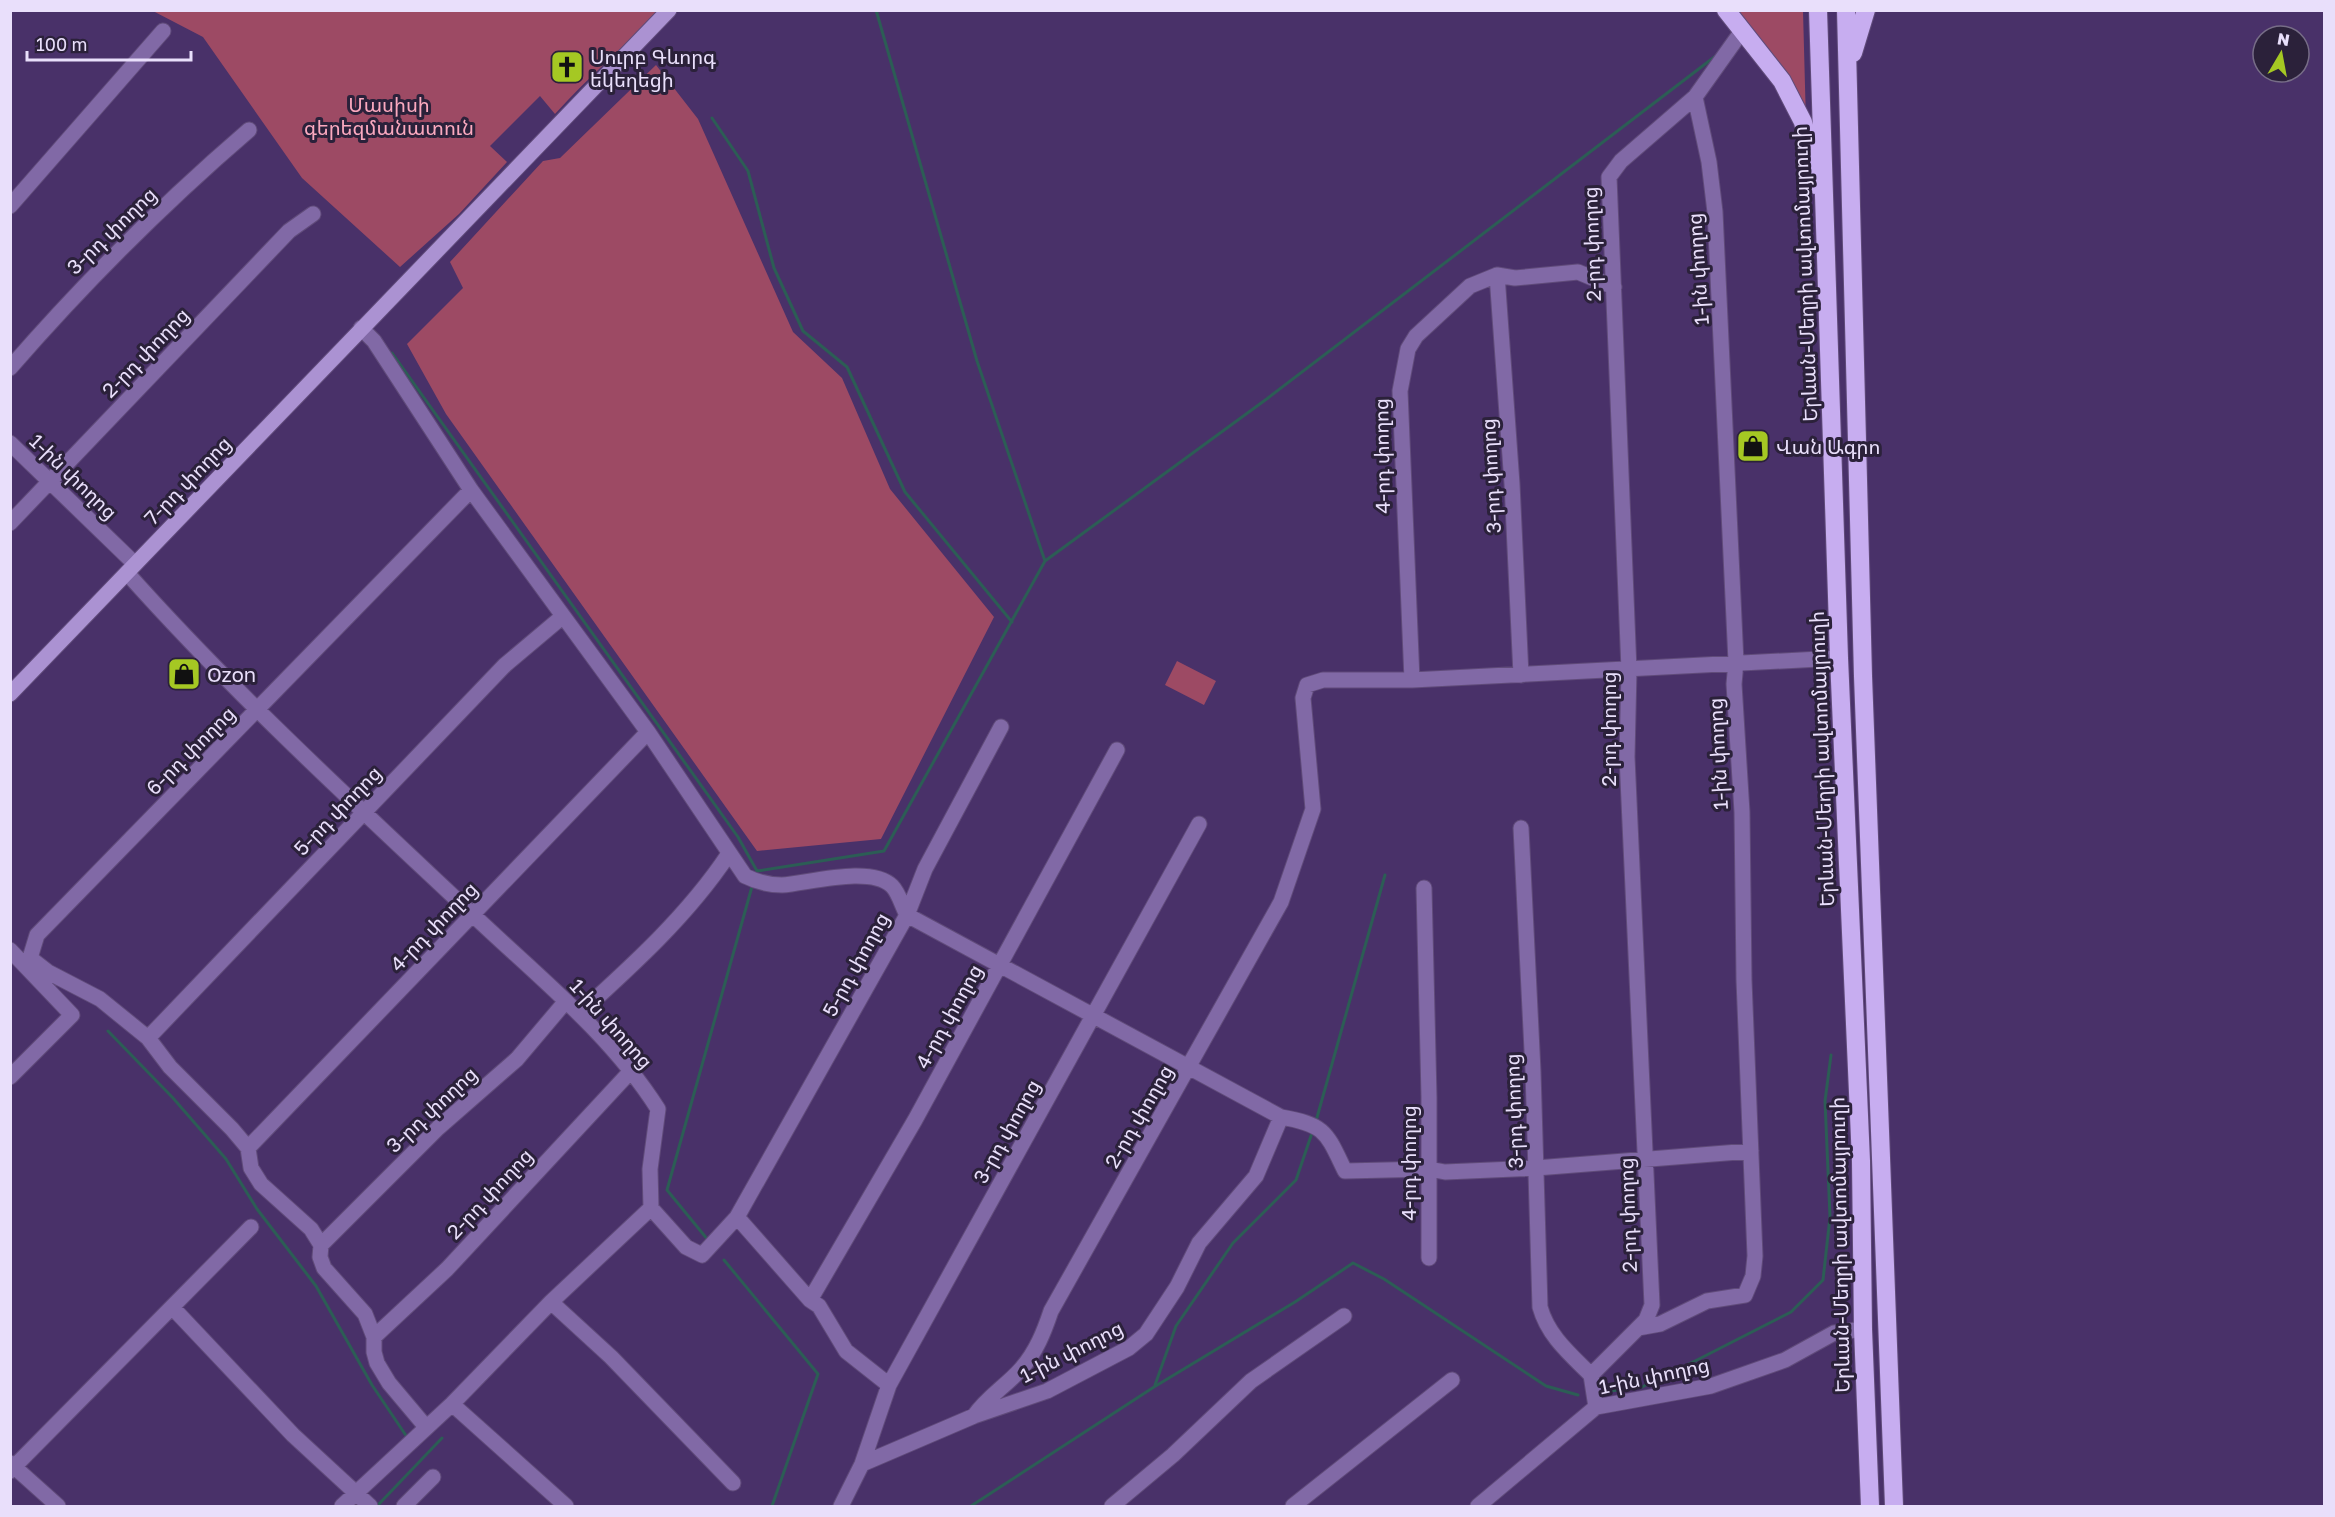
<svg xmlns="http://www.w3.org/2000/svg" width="2335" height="1517" viewBox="0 0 2335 1517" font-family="'Golos Text','Noto Sans Armenian',sans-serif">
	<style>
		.green { fill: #9d4a64 }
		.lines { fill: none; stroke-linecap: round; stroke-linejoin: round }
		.stream { stroke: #2c5d55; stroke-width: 3 }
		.minor-casing { stroke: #604b7a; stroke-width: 17 }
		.major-casing { stroke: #604b7a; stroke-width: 17 }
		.highway-casing { stroke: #604b7a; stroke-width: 20 }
		.minor { stroke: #8169a6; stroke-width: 15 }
		.major { stroke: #ab92d2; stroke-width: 15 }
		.highway { stroke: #c7adf0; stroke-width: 18 }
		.labels { text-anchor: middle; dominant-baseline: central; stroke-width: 6; stroke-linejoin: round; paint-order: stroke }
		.poi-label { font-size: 20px; fill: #e9dffb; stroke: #2b213a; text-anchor: start }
		.park-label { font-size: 20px; fill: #fba9bf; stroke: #2b213a }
		.street-label { font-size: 20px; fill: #e9dffb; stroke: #2b213a }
	</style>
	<rect width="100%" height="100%" fill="#493169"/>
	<path class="green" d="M153,11h506c-34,35 -71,66 -104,103l-15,-18 -50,50 17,16 -48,52 -59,53 -98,-89 -99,-141z
		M1728,11h75l3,112z
		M656,65l42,54 95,213 49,46 48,111 104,128 -113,222 -124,12 -311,-437 -39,-70 56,-56 -13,-26 93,-101 17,-3z
		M1177,661l39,20 -12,24 -39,-20z"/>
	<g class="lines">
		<path class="stream" d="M712,118l36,53 26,97 29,63 44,36 58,125 107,130
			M392,353l346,484 19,34
			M1045,561l223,-163 449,-343
			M757,871l127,-20 161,-290 -68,-200 -101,-351
			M108,1031l65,67 53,61 31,50 59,77 56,99 35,52
			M1316,1121l69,-246
			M708,1240l-41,-50 86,-307
			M724,1260l94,114 -46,132
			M1155,1385l21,-59 57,-83 63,-63 17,-50
			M1602,1392l40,-5 55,-27 94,-48 32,-32 7,-63 -5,-116 6,-46
			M379,1504l63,-66
			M971,1506l183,-119 141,-85 58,-39 31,16 162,107 32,9"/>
		<g class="minor-casing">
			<path id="minor" d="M10,206l153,-175
				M1497,275l15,209 9,191
				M1497,275l18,3 63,-6 36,15
				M361,328l13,13 97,149 177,242 97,144c12,6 24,9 37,9 27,-2 89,-20 110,1 7,7 10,20 15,29l374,202c45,8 45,15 64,54l84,-2 16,3 91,-4 215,-17
				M10,368c74,-85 154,-165 239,-238
				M10,443l125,121
				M10,523l279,-292 24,-17
				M127,573c107,120 227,230 344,340 65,62 139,120 187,196l-8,60 1,39 -100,94 -99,102 -110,102
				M1412,680l-12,-289 8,-42 8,-13 54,-50 27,-11
				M1521,828l12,243 7,236c8,29 30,47 51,68
				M1424,888l5,209v161
				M10,950l62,65 -62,62
				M580,1013c53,-48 108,-98 148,-158
				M148,1038l357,-373 57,-48
				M248,1148l400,-416
				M651,1208l35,39 16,8 35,-38 170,-302 18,-46 76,-142
				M737,1217l73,83 9,6 27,45 43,34
				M321,1245l117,-117 79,-69 49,-58
				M810,1300l105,-180 202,-370
				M551,1302l60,55 122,126
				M172,1307l121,128 77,71
				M1638,1328l22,-4 47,-23 38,-6 8,-19 2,-20 -11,-276 -2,-168 -8,-128 2,-22 -21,-450 -6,-50 -14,-65
				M374,1337l73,-68 183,-197
				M1591,1375l55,-55 6,-15 -25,-548 2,-87 -20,-493 12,-16 74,-64 47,-66
				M1591,1375l5,32
				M452,1404l114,102
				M974,1416c13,-19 32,-30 47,-47 15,-17 23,-37 30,-58l230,-409 32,-93 -10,-111 4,-13 16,-5h89l427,-22
				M426,1427l-37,-44 -12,-20 -3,-11v-15l-9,-23 -41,-46 -4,-11 1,-12 -10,-16 -50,-45 -10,-16 -3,-20 -16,-19 -62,-62 -22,-29 -48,-39 -52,-27 -18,-14 7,-23 434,-445
				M10,1463l48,43
				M862,1464l112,-48 73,-25 82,-43 17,-14 31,-47 22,-44 57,-67 25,-59
				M10,1471l241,-244
				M404,1506l29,-29
				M841,1506l21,-42 27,-79 310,-561
				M1112,1506l61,-51 78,-74 93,-65
				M1293,1506l159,-126
				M1478,1506l118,-99 115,-21 74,-26 49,-27 29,-4"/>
		</g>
		<g class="major-casing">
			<path id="major" d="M10,694l659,-684"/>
		</g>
		<g class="highway-casing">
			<path id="highway" d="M1726,10l56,71 21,41 13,63
				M1818,10l21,648 22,503 2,168 7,177
				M1846,10l17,666 31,830
				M1853,53l13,-43"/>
		</g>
		<use href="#minor" class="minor"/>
		<use href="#major" class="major"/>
		<use href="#highway" class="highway"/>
	</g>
	<defs>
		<g id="church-square" transform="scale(1.725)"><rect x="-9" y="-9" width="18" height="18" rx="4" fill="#a5c823" stroke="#2b213a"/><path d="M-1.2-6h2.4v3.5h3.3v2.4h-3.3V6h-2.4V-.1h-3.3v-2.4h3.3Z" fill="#111"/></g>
		<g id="shop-square" transform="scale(1.725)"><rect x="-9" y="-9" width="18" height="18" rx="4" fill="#a5c823" stroke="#2b213a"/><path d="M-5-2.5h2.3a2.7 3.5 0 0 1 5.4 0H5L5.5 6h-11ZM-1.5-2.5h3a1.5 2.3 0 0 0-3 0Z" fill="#111"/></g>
	</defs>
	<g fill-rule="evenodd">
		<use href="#church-square" x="567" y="67"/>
		<use href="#shop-square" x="1753" y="446"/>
		<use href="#shop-square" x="184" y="674"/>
	</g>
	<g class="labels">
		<g class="poi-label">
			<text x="590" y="56">Սուրբ Գևորգ<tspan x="590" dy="23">եկեղեցի</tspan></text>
			<text x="1776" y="446">Վան Ագրո</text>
			<text x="207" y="674">Ozon</text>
		</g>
		<g class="park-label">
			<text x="389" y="104">Մասիսի<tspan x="389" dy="23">գերեզմանատուն</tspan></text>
		</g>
		<g class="street-label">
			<text transform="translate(111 230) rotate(-44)">3-րդ փողոց</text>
			<text transform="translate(1591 244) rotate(-92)">2-րդ փողոց</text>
			<text transform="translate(1697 269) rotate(-94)">1-ին փողոց</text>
			<text transform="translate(1804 274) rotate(-92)">Երևան-Մեղրի ավտոմայրուղի</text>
			<text transform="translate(145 352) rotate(-46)">2-րդ փողոց</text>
			<text transform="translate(1381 456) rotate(-91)">4-րդ փողոց</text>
			<text transform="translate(74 476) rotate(44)">1-ին փողոց</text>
			<text transform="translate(1490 476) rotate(-93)">3-րդ փողոց</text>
			<text transform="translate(187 480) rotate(-46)">7-րդ փողոց</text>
			<text transform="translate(1608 729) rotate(-90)">2-րդ փողոց</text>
			<text transform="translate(190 750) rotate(-45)">6-րդ փողոց</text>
			<text transform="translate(1717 754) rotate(-93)">1-ին փողոց</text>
			<text transform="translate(1821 759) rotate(-92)">Երևան-Մեղրի ավտոմայրուղի</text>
			<text transform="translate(337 810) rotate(-46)">5-րդ փողոց</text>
			<text transform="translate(433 926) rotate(-46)">4-րդ փողոց</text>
			<text transform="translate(855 964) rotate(-61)">5-րդ փողոց</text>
			<text transform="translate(948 1016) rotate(-61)">4-րդ փողոց</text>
			<text transform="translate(612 1023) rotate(48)">1-ին փողոց</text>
			<text transform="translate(431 1109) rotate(-43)">3-րդ փողոց</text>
			<text transform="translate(1513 1111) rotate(-92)">3-րդ փողոց</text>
			<text transform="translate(1138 1116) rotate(-60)">2-րդ փողոց</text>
			<text transform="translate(1006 1131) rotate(-61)">3-րդ փողոց</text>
			<text transform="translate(1408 1163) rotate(-90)">4-րդ փողոց</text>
			<text transform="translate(489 1193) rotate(-47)">2-րդ փողոց</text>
			<text transform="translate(1627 1215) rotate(-92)">2-րդ փողոց</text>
			<text transform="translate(1839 1245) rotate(-91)">Երևան-Մեղրի ավտոմայրուղի</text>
			<text transform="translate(1071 1351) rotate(-27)">1-ին փողոց</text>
			<text transform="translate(1654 1375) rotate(-12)">1-ին փողոց</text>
		</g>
	</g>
	<rect width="2335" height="1517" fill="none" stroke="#e9dffb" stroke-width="24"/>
	<g transform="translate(2281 54) rotate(10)"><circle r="28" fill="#2b213a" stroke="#776d87" stroke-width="1.5"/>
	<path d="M0-4.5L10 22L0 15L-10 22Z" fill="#a5c823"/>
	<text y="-9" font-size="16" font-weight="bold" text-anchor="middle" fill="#e9dffb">N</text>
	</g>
	<path d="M27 51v9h164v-9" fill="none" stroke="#e9dffb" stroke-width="3"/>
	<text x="36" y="51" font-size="18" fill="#e9dffb" stroke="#2b213a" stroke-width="4.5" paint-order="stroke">100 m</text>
</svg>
